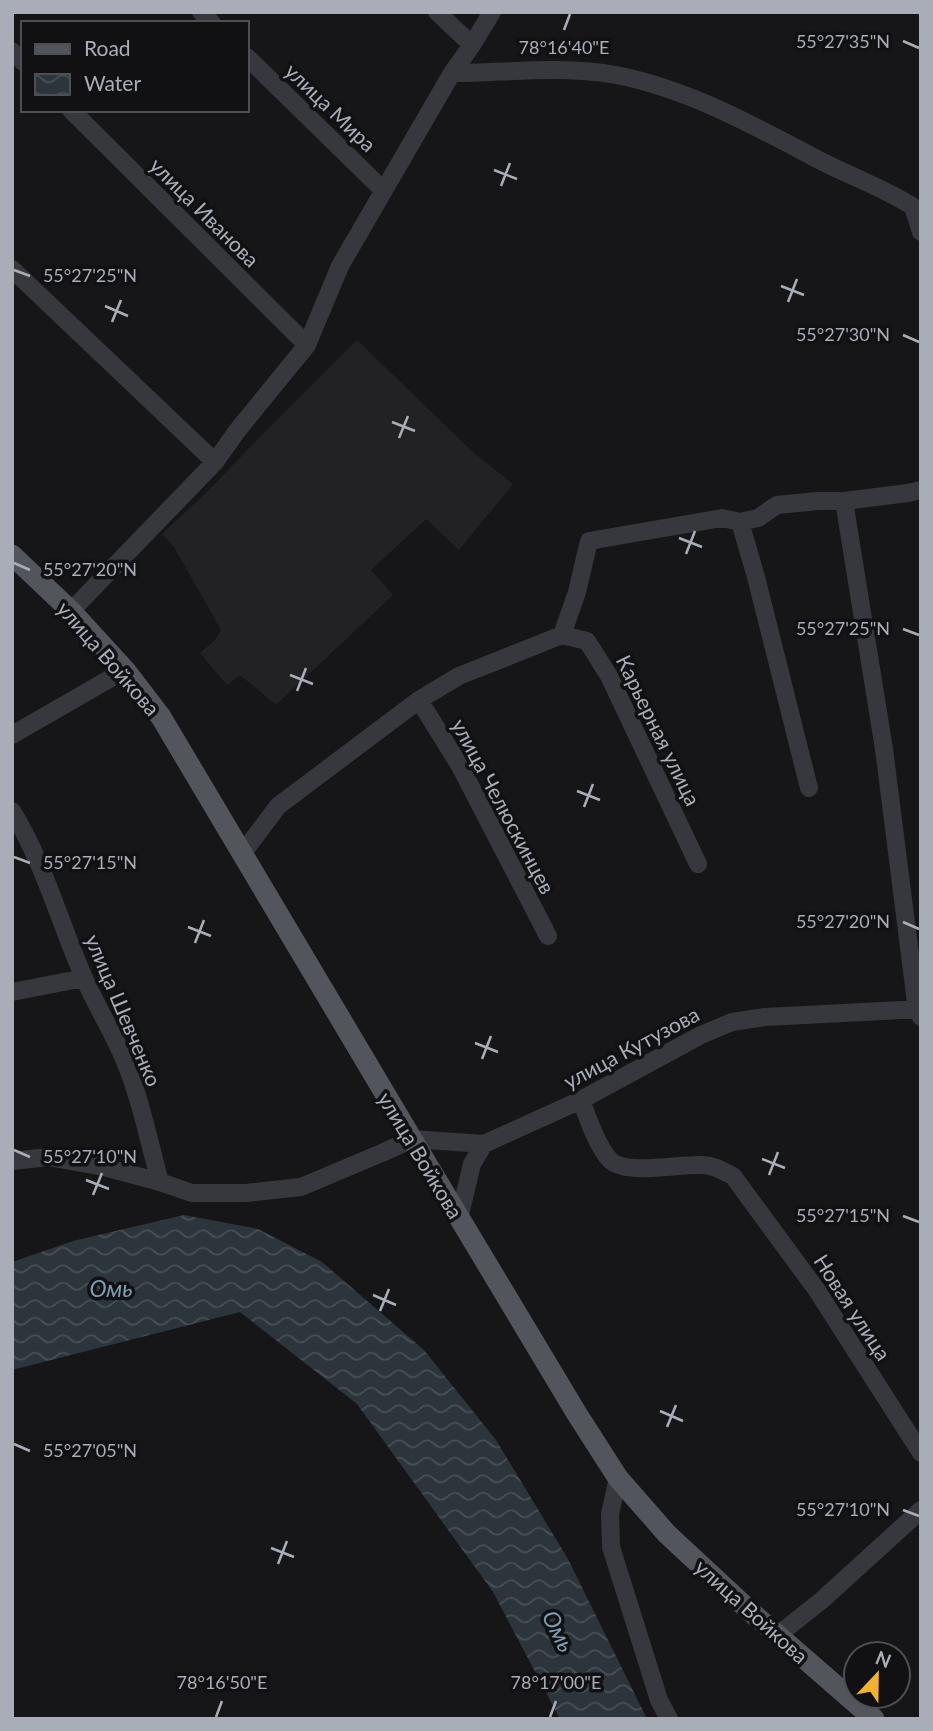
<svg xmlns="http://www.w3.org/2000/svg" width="933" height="1731" viewBox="0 0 933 1731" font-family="Lato,sans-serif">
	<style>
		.built { fill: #222225 }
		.water { fill: url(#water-waves) }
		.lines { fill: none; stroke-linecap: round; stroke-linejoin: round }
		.minor { stroke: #37383d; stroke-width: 18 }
		.major { stroke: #53555c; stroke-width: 21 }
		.ticks { fill: none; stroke: #a8adb8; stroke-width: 2.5 }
		.labels { text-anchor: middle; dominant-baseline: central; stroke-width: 7; stroke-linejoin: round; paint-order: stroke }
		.street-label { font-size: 21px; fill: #a8adb8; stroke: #111113 }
		.water-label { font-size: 23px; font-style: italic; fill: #7f9bb3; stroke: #111113 }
		.ticks-label { font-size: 18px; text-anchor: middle; fill: #a8adb8; stroke: #111113; stroke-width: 7; stroke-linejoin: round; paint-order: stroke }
	</style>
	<defs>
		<pattern id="water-waves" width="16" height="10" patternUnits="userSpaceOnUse" patternTransform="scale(1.75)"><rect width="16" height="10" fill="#2c353c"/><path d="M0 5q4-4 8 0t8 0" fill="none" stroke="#485056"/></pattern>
	</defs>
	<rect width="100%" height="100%" fill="#161618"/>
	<path class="built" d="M357,340l117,113 39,31 -54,66 -33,-31 -55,51 22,25 -117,110 -36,-30 -13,10 -27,-32 15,-13 6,-10 -47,-83 -12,-13 45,-42 51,-53z"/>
	<path class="water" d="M184,1215l74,14 64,33 102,88 72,90 72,119 79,160h-87l-67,-127 -136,-188 -117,-92 -228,58v-108l61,-21z"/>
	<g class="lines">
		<path class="minor" d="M201,12l11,11
			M437,12l35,33
			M12,51l11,11
			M247,57l136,133
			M452,73c54,0 110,-8 164,2 73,14 140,52 205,86 25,13 52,23 77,37 8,4 15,9 23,13
			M71,110l236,235
			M913,207l8,25
			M12,269l203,193
			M844,501l40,248 33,261 4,7
			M740,522l16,55 53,211
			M71,611l144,-149 22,-31 70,-86 33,-79 112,-193 20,-28 20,-33
			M562,635l25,6 22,35 89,188
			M419,700l41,66 88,170
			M12,735l113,-65
			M12,811c32,52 48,112 72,167 12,27 28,53 40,81 16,38 25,82 36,123l32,11h54l55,-6 83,-35 28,-13 72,5 97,-44 120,-65 31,-13 33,-5 156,-8
			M242,854l36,-48 141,-106 40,-24 103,-41 15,-43 12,-51 133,-23 18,4 18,-4 19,-13 41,-4h26l64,-8 13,-3
			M12,992l72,-14
			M581,1100c6,16 19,55 33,63 19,11 65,1 88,2 12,0 21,6 31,11l83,113 105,164
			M12,1161l36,-4 56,10 56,15
			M459,1219l13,-55 12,-20
			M618,1478l-8,36 1,33 48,153 10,19
			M778,1635l44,-35 99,-90"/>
		<path class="major" d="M12,555l59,56 54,59 36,47 251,422 165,275 41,64 49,56 84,78 123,107"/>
	</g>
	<path class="ticks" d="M564,30l6,-16M903,41l16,7M494,170l23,9M501,186l9,-23M14,270l16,6M781,286l23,9M788,302l9,-23M105,306l23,10M112,322l9,-22M903,335l16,7M392,422l23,9M399,438l9,-22M679,538l23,9M686,554l9,-23M14,563l16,7M903,629l16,6M290,675l23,9M297,691l9,-23M577,791l23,9M584,807l9,-23M14,857l16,6M903,922l16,7M188,927l23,9M195,943l9,-23M475,1043l23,9M482,1059l9,-23M14,1150l16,7M762,1159l23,9M769,1175l9,-23M86,1180l23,9M93,1195l9,-22M903,1216l16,6M373,1295l23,10M380,1311l9,-22M660,1411l23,10M667,1427l9,-22M14,1444l16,7M903,1510l16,6M271,1548l23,9M278,1564l9,-23M216,1717l6,-16M550,1717l6,-16"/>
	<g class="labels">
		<g class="street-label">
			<text transform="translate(331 107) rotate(44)">улица Мира</text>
			<text transform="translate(205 212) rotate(45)">улица Иванова</text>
			<text transform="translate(109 658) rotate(49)">улица Войкова</text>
			<text transform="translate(659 730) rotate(64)">Карьерная улица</text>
			<text transform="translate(504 806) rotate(62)">улица Челюскинцев</text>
			<text transform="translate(124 1010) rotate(67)">улица Шевченко</text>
			<text transform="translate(631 1047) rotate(-28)">улица Кутузова</text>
			<text transform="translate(421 1155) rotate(59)">улица Войкова</text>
			<text transform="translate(853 1307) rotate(57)">Новая улица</text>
			<text transform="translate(752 1611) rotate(42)">улица Войкова</text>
		</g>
		<g class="water-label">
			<text x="111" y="1288">Омь</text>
			<text transform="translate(559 1631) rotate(63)">Омь</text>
		</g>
	</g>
	<g class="ticks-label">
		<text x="843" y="48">55°27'35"N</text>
		<text x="564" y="54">78°16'40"E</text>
		<text x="90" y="282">55°27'25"N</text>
		<text x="843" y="341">55°27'30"N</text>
		<text x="90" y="576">55°27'20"N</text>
		<text x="843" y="635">55°27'25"N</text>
		<text x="90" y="869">55°27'15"N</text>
		<text x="843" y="928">55°27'20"N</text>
		<text x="90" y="1163">55°27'10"N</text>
		<text x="843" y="1222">55°27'15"N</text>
		<text x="90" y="1457">55°27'05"N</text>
		<text x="843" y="1516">55°27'10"N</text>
		<text x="222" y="1689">78°16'50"E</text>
		<text x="556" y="1689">78°17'00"E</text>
	</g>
	<rect width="933" height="1731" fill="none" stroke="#a8adb8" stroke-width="28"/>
	<rect x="21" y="21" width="228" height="91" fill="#111113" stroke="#4d4f55" stroke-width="2"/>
	<rect x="35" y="44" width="35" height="10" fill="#53555c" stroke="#4d4f55" stroke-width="2"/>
	<text x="84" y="56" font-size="21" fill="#a8adb8">Road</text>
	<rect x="35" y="74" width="35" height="21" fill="url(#water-waves)" stroke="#4d4f55" stroke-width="2"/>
	<text x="84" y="91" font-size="21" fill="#a8adb8">Water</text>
	<g transform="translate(877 1675) rotate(22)"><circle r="33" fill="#111113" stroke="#4d4f55" stroke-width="2"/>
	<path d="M0-5L12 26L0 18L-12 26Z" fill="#f2b134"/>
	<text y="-10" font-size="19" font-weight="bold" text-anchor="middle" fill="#a8adb8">N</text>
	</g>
</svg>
